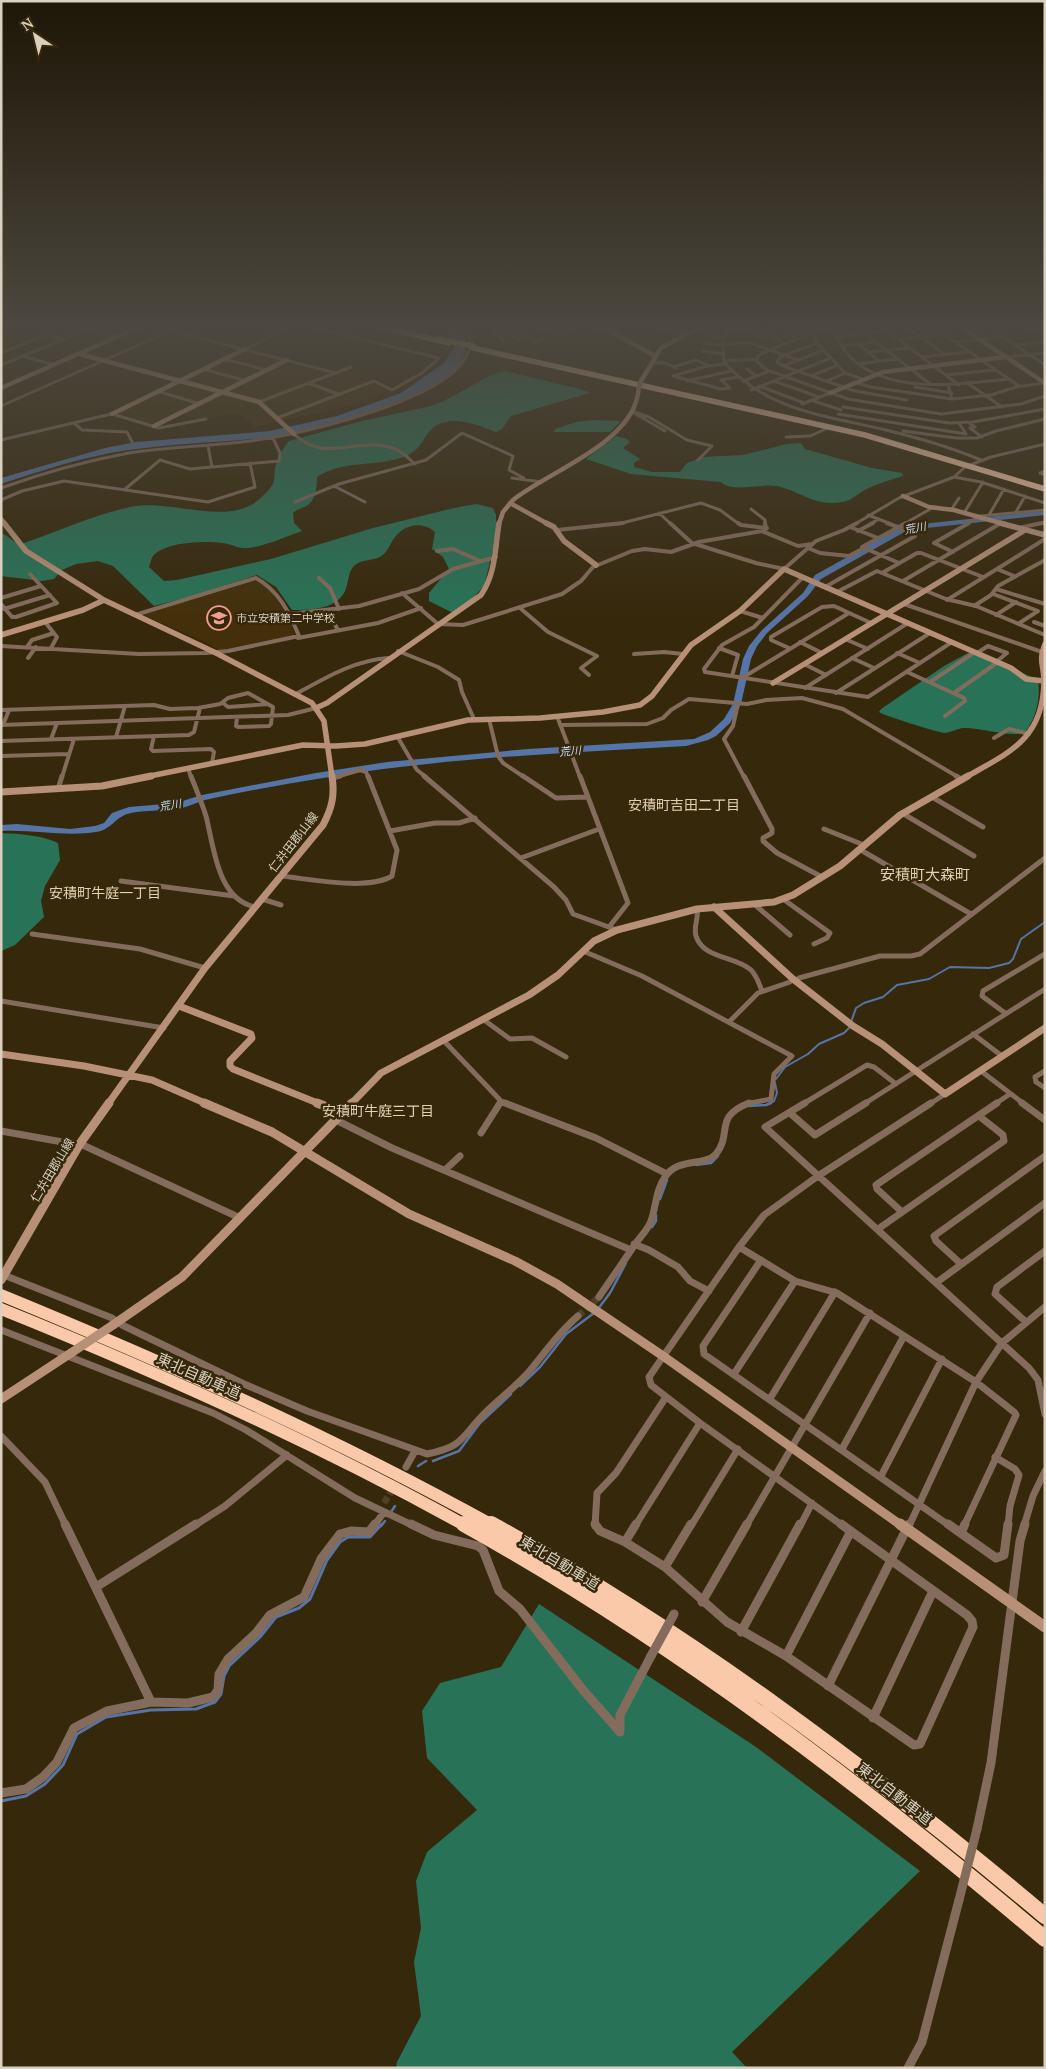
<svg xmlns="http://www.w3.org/2000/svg" width="1046" height="2069" viewBox="0 0 1046 2069" font-family="'PT Serif','Noto Sans JP',serif">
	<style>
		.built { fill: #43300b }
		.forest { fill: #287357 }
		.water { fill: #5574a7 }
		.lines { fill: none; stroke-linecap: round; stroke-linejoin: round }
		.stream-far2 { stroke: #5574a7; stroke-width: 2 }
		.stream-far1 { stroke: #5574a7; stroke-width: 2.5 }
		.stream { stroke: #5574a7; stroke-width: 3 }
		.river { fill: #5574a7; fill-rule: evenodd }
		.street-tunnel { stroke: #4e4126; stroke-width: 7; stroke-dasharray: 7 3; stroke-linecap: butt }
		.street-far4 { stroke: #846c5c; stroke-width: 3 }
		.street-far3 { stroke: #846c5c; stroke-width: 4 }
		.street-far2 { stroke: #846c5c; stroke-width: 5 }
		.street-far1 { stroke: #846c5c; stroke-width: 7 }
		.street { stroke: #846c5c; stroke-width: 9 }
		.secondary-far4 { stroke: #b79077; stroke-width: 4.5 }
		.secondary-far3 { stroke: #b79077; stroke-width: 5.5 }
		.secondary-far2 { stroke: #b79077; stroke-width: 7 }
		.secondary-far1 { stroke: #b79077; stroke-width: 9 }
		.secondary { stroke: #b79077; stroke-width: 11 }
		.highway-far2 { stroke: #fac9aa; stroke-width: 5.5 }
		.highway-far1 { stroke: #fac9aa; stroke-width: 12 }
		.highway { stroke: #fac9aa; stroke-width: 16 }
		.street-bridge { stroke: #846c5c; stroke-width: 9 }
		.secondary-bridge-far1 { stroke: #b79077; stroke-width: 4.5 }
		.secondary-bridge { stroke: #b79077; stroke-width: 9 }
		.highway-bridge { stroke: #fac9aa; stroke-width: 5.5 }
		.labels { text-anchor: middle; dominant-baseline: central; stroke-width: 5; stroke-linejoin: round; paint-order: stroke }
		.far-water-label { font-size: 11px; font-style: italic; fill: #c6d9f8; stroke: #36280b }
		.far-poi-label { font-size: 11px; fill: #d9d0c0; stroke: #36280b; text-anchor: start }
		.street-label { font-size: 12px; fill: #d9d0c0; stroke: #36280b }
		.neighbourhood-label { font-size: 14px; fill: #e3d1b0; stroke: #36280b }
		.quarter-label { font-size: 15px; fill: #e3d1b0; stroke: #36280b }
		.near-street-label { font-size: 15px; fill: #d9d0c0; stroke: #36280b }
	</style>
	<rect width="100%" height="100%" fill="#36280b"/>
	<path class="built" d="M244,350l95,22 9,-3 44,21 -41,15 -96,22 -12,-11 -8,-3 -35,7 -19,-6 -28,12 -37,-13z
		M254,579l17,10 19,32 5,16 -75,14 -15,-9 -62,-27z"/>
	<path class="forest" d="M505,371l75,18 10,4 -79,23 -9,13 -6,3c-13,-5 -30,-12 -45,-11 -30,4 -22,24 -43,34 -28,13 -65,4 -91,22 0,9 -1,22 -9,28 -5,3 -11,4 -15,8l1,10 8,8c-15,5 -43,18 -59,17 -5,0 -10,-3 -15,-4 -17,-4 -63,-3 -75,12 -2,3 -3,8 -4,11l15,14 13,-1 94,-21 102,-31 81,-20 22,-4 17,4 3,7v23l-12,48 -22,24 -7,4 -26,-13v-8l20,-24 -6,-12 -11,-8 3,-17c-12,-11 -30,-8 -40,5 -4,5 -6,12 -11,17 -8,8 -24,4 -31,13 -6,7 -4,21 -11,29 -11,14 -34,14 -50,14l-16,-23 -19,-12 -57,19 -46,12 -41,-40 -15,-5 -22,3 -14,6 -8,9 -12,2 -41,-5v-43c8,3 12,10 20,11 36,-12 72,-29 109,-37 37,-8 88,16 121,-2 6,-3 19,-15 22,-21 2,-5 1,-11 2,-16 3,-10 7,-19 14,-27l73,-20 65,-14 15,-5 49,-27z
		M595,420l26,1 -11,11h-56l1,-3 21,-7z
		M616,436l11,3 3,3 -7,6 17,11 -6,4v4l18,5h28l7,-9 16,-6 40,-2 44,-11 14,-1 4,6 67,19 30,5 1,3c-13,4 -28,8 -40,15 -7,4 -11,9 -20,11 -29,5 -40,-10 -66,-16 -14,-3 -46,7 -56,-4l-90,-8 -45,-15z
		M968,653l16,2 54,25c3,18 -2,38 -13,53 -20,4 -40,-5 -61,-5 -6,0 -12,4 -19,5 -5,0 -63,-18 -66,-21l2,-3 63,-43z
		M1,833c19,1 40,2 57,10l2,17 -15,26 -4,15 3,16 -29,28 -14,6z
		M539,1604l217,143 164,124 -188,181 15,16h-351l1,-6 24,-46 -7,-54 7,-34 -5,-47 11,-29 50,-42 -50,-52 -5,-47 18,-28 61,-16z"/>
	<path class="water" d="M447,327h12c8,11 9,23 2,35 -18,29 -121,62 -154,69 -59,12 -119,10 -178,19 -44,6 -86,20 -128,34v-6l104,-30 31,-6 134,-11 67,-15 64,-23 43,-30 11,-16z"/>
	<g class="lines">
		<path class="stream-far2" d="M851,1022l5,-14 8,-5 19,-6 14,-12 32,-6 21,-12 39,1 20,-5 4,-4 8,-20 24,-17
			M776,1079l9,-12 23,-13 11,-10 25,-11 6,-6
			M768,1104l6,-3 3,-8 -2,-10"/>
		<path class="stream-far1" d="M749,1106l17,-1 5,-2
			M696,1165l15,-2 7,-7
			M660,1199l7,-19
			M652,1227l4,-6v-6
			M598,1309l12,-16 16,-30
			M520,1386l20,-19 26,-33 28,-21
			M433,1461l26,-10 21,-28 31,-29
			M418,1466l8,-5
			M391,1512l4,-6
			M381,1526l4,-5"/>
		<path class="stream" d="M1,1801l25,-5 19,-12 18,-19 14,-31 29,-17 45,-7 45,-1 19,-7 6,-8 3,-18 5,-10 31,-29 16,-20 23,-9 11,-9 17,-39 13,-18 8,-5h22l12,-13"/>
		<path class="river" d="M1045,511v4l-137,15 -87,49 -13,17 -41,37 -10,13 -6,13 -10,45 -11,19 -14,13 -8,4 -22,6c-123,7 -248,12 -369,33 -38,6 -75,13 -112,21 -10,3 -19,8 -29,9 -15,2 -31,1 -45,4 -16,3 -19,17 -35,19 -32,5 -63,-3 -95,-1v-6l16,-1 53,5 25,-3 9,-3 8,-10 17,-6 47,-4 26,-8 114,-22 71,-11 141,-13 166,-10 16,-7 14,-13 9,-15 10,-45 6,-13 13,-16 41,-37 12,-18 88,-49z"/>
		<path class="street-tunnel" d="M578,1316l21,-19
			M384,1503l17,-28"/>
		<path class="street-far4" d="M86,327l32,10
			M157,327l179,46
			M509,327v2l29,12
			M538,327l20,7 21,-7
			M642,327l2,2
			M672,327l17,5
			M732,327l-9,11 1,24c45,50 100,53 162,68 33,8 64,17 95,30
			M783,327l14,12
			M806,327l7,6 4,10 28,30 17,6
			M828,327l-66,26 -4,3 -1,6 10,8 81,29 93,15 80,-10 24,-8
			M832,327c6,14 14,28 26,37 42,30 103,20 150,15
			M856,327l73,56
			M882,327l77,58
			M907,327l37,27
			M934,327l85,59
			M988,327l57,38
			M591,328l15,-1
			M546,331l11,-4
			M658,331l11,-1 15,4
			M727,332l39,-3 18,15
			M707,336l17,2
			M755,336l16,-2
			M836,337l52,-6
			M898,339l46,-5
			M503,341l-12,-12 5,-2 23,13
			M956,342l47,-5
			M533,343l11,-4
			M704,343l17,2 26,-3 51,18
			M817,343l-37,14 -3,5 6,4 72,25 52,9
			M858,344l21,17 -20,3
			M1015,345l30,-3
			M841,346l35,-4
			M245,349l45,-22
			M703,351l20,3
			M868,352l42,-4
			M1,353l46,-19 16,5
			M23,356l31,9
			M921,357l47,-5
			M1005,357l40,-4
			M224,359l43,11
			M724,361l33,-2
			M879,361l20,-2
			M651,363h14l11,5
			M725,364l-18,2 -34,10 48,13 9,-1 -9,-8 17,-3
			M1,365l87,-36
			M783,366l41,-16
			M673,367l23,-7 13,6
			M203,369l44,12
			M747,369l9,7
			M946,375l48,-5
			M811,376l27,-11
			M687,381l44,-10
			M743,381l27,-10
			M774,381l45,16
			M827,381l18,-8
			M854,382l17,5 81,12
			M308,383l30,11
			M969,384l33,23
			M948,385l4,14 39,-4 25,-8 28,-4
			M759,386l45,17
			M915,387l37,6
			M751,390l80,-32
			M157,391l43,13
			M811,400l30,10
			M259,402l92,-35
			M802,404l28,-11
			M1,406l178,-79
			M843,407l106,16 24,-1 72,-13
			M632,411l17,6 38,23 25,6 -14,14
			M634,413l31,18
			M112,414l47,14 47,-9
			M838,414l128,20 -7,-11
			M277,418l97,-37 18,9 30,-17 17,-15 -128,-31
			M968,422l7,5 -5,1 12,9
			M74,423l8,7 45,2 5,10
			M903,431l53,7h21l19,-7 49,-12
			M294,434c33,32 68,-1 103,16 7,3 12,9 18,14
			M786,437l24,-1 20,-9
			M1,440l110,-26
			M208,446l4,21
			M1045,471l-5,2 5,2
			M954,477l27,5 64,21
			M512,478l30,4
			M334,486l31,16
			M1,488c42,-15 84,-27 128,-35 40,-6 81,-7 121,-12 50,-7 99,-20 147,-38 21,-9 49,-20 64,-39 5,-5 8,-14 11,-20l-8,-17
			M124,490l36,-30 30,9 89,-8 1,-8 -7,-15
			M1,500l21,-9 42,-10 144,21 47,-15 -5,-24
			M295,502l44,-18 87,-24 36,-27 51,23 -4,14 15,8
			M751,509l14,11v4
			M951,510l8,-12
			M1016,512l9,-16
			M659,513l12,11
			M964,513l19,-31
			M868,515l23,9
			M989,515l15,-26
			M618,524l83,-21 19,7 19,14
			M855,524l44,-26 55,-21 11,-10 26,-10 54,-13
			M870,524l9,-5
			M904,524l28,-16
			M967,524l13,-8 65,-6
			M1037,524l8,-2"/>
		<path class="street-far3" d="M670,523l22,20 64,20 28,6 32,-28 28,-11 13,-7
			M738,523l3,2 26,3 -5,3
			M765,523l1,5
			M850,527l28,11
			M1018,528l24,-5
			M557,530l66,-7
			M858,531l15,-8
			M808,548l12,5 29,3 15,-8
			M437,551l16,-2 25,11
			M953,552l-19,-9 35,-20
			M899,563l-37,-16 44,-24
			M997,569l17,7
			M882,573l35,-20h4l62,24
			M803,577l-49,50 -32,18 -18,24 1,3 163,25 84,-55
			M319,578l11,10 9,21
			M903,581l98,-58
			M825,587l90,-51 -1,-3 -27,-10
			M996,589l49,15
			M837,592l40,-21 69,28 30,7 69,29
			M402,593l36,31 25,1 99,-31 19,-13 12,-14 39,-16 13,-2 26,3 28,-10 63,-11 36,15 14,-2
			M993,594l45,17 -20,13
			M1,598l40,-12
			M947,600l98,-61
			M1,604l11,13h4l41,-14 -27,-29
			M904,604l138,48
			M974,606l17,-11 7,-9 47,-26
			M520,608l28,24 49,24 -16,12 8,7
			M4,609l46,-14
			M327,610l11,20
			M740,611l23,7
			M289,614l70,-8 60,-17 34,-20 43,-12
			M996,615l20,-13
			M45,622l12,15 -6,11
			M1034,622l11,4
			M298,638l80,-15 43,-15
			M845,639l23,10
			M800,642l22,11
			M1,646l138,8 67,-1 22,-2 71,-15c-10,-24 -20,-45 -43,-58l-121,37
			M27,647l5,-7 22,-7
			M719,648l19,7 -6,21
			M789,648l-18,-8v-3l51,-30 12,-1 37,17
			M398,651l40,16 21,13 3,12 12,27
			M897,653l23,10
			M977,653l11,-7 19,7 -11,9
			M634,654l30,-2 19,2
			M28,658l8,-11
			M852,658l22,10
			M804,664l22,11
			M907,672l57,26 1,3 -20,15
			M742,678l107,-65
			M930,682l45,-30
			M805,688l103,-65
			M836,693l94,-60
			M954,693l44,-31
			M296,694c29,-16 59,-34 92,-36
			M223,703l5,4 40,-3
			M738,704l-5,22 -9,13 20,38
			M1,710l153,-5 16,4 28,-1 22,-4 8,-6 20,-5 25,14 -2,17 -2,2 -31,1 -2,-1 1,-9
			M557,716l23,61
			M489,719l9,37 5,7 21,14
			M1,725l287,-10 28,-7
			M3,725l6,-15
			M560,725l87,-1 16,-6 8,-8 18,-11 58,5 19,-4 36,-2 41,11 115,68
			M154,736l-3,13 2,2 58,-2 3,3 -2,11
			M397,736l20,34 9,7
			M116,737l9,-31
			M994,738l15,-9 20,5
			M51,739l6,-16
			M1,741l188,-6 5,-3 6,-24
			M1,756l68,-2
			M188,768l3,9
			M62,777l12,-38
			M336,777l24,-7 6,2 2,5"/>
		<path class="street-far2" d="M191,776c5,13 11,27 15,40 8,31 11,83 49,91
			M424,776l130,111 12,13 7,14 44,16
			M523,776l33,22 31,-1
			M580,776l48,127 -19,24
			M744,776l28,53v4l-9,5v3l14,12 45,24
			M956,776l7,4
			M333,778l7,-2
			M58,789l4,-13
			M932,797l51,30
			M902,813l72,43
			M824,829l40,16
			M390,831l45,-8h24l16,-5
			M859,849l112,65
			M521,858l78,-29
			M281,876c29,3 86,15 111,0l5,-26 -29,-74
			M121,881l113,15
			M262,899l19,6
			M783,899l47,34 -3,5 -13,6
			M754,904l36,31
			M697,909c2,9 -4,18 -1,27 7,23 40,20 55,34 6,6 8,14 11,21
			M32,934l108,15 65,19
			M583,951l59,25 150,80 -18,18 -3,25 -25,5
			M799,978l81,-22h31l9,-2 125,-96
			M1,1001l163,27
			M1005,1013l-23,-17 1,-5 62,-37
			M484,1020l26,19 22,-1 34,19
			M729,1022l29,-29 32,-11
			M973,1034l29,22
			M444,1041l57,60 8,3
			M981,1071l43,33
			M1045,1071l-10,6 1,5 9,6
			M499,1104l2,-3
			M803,1104l64,-39 7,2 22,17
			M864,1104l181,-115
			M930,1104l15,-10
			M995,1104l15,-10"/>
		<path class="street-far1" d="M505,1103l91,35 71,36
			M805,1103l-40,24 264,241 9,12 7,34
			M1022,1103l23,17
			M790,1113l25,22 51,-32
			M336,1120l56,28 239,102
			M1,1131l84,15 155,72
			M481,1133l19,-30
			M445,1170l15,-14
			M902,1212l-25,-23 -1,-4 121,-82
			M878,1229l126,-88 -1,-6 -24,-19
			M634,1244l15,6 29,17 12,14 19,10
			M739,1247l56,34 42,12 139,89 38,30 2,3 -52,111
			M761,1260l-58,86 1,8 246,172
			M961,1264l-25,-23 -2,-5 111,-80
			M1,1274l111,44 10,7 122,59 63,27 120,43c38,-8 33,-16 58,-41 13,-13 29,-25 42,-39 17,-20 31,-41 51,-58
			M936,1283l109,-80
			M599,1297c12,-18 25,-36 37,-54 5,-7 13,-15 15,-22 5,-14 5,-32 14,-44 13,-20 39,-10 51,-23 17,-21 -3,-37 33,-51
			M1026,1322l-31,-28 2,-7 48,-36
			M1,1330l212,83 33,17 109,68 59,28
			M734,1374l61,-93
			M771,1397l64,-105
			M1,1436l44,46 21,44
			M842,1449l62,-113
			M995,1457l20,12 4,6 -9,31 -2,20
			M406,1467l9,-16
			M881,1476l61,-117
			M194,1526l31,-20 62,-51
			M374,1526l10,-14
			M595,1526l2,-33 19,-20 50,-76
			M635,1526l65,-103
			M691,1526l47,-77
			M746,1526l124,-213
			M800,1526l12,-23
			M843,1526l-143,-103 -49,-38 -2,-8 90,-130 25,-32 54,-39 113,-73
			M909,1526l67,-144 26,-39 43,-36
			M1024,1526l9,-30 12,-25"/>
		<path class="street" d="M65,1524l86,178
			M411,1524l23,11 44,11 5,4 16,41 21,18 63,81 37,42
			M595,1524l5,7 25,11 40,25 62,55 59,34 128,89 6,-1 53,-117 -1,-6 -5,-6 -126,-91
			M948,1524l48,34 8,-3 4,-31
			M961,1533l4,-9
			M625,1542l11,-18
			M665,1567l26,-43
			M96,1587l100,-63
			M702,1602l45,-78
			M741,1632l59,-108
			M786,1656l65,-125
			M828,1686l81,-162
			M873,1718l60,-127
			M620,1732v-17l31,-59
			M1,1793l25,-4 17,-12 14,-15 17,-34 33,-17 44,-9 37,1 25,-6 5,-7 1,-16 9,-15 28,-26 14,-18 34,-18 17,-38 19,-25 11,-3 18,1 6,-8
			M977,1829l14,-66 29,-222 5,-17
			M908,2068l14,-26 37,-142"/>
		<path class="secondary-far4" d="M606,327c15,13 33,18 49,29
			M961,327l84,56
			M1022,327l23,3
			M79,354l180,48 35,32
			M641,381l20,-33 38,-21
			M1,388l138,-61
			M830,393l53,-21 122,-15
			M112,414l133,-65
			M154,426l133,-66
			M903,496l26,11 25,3 50,14
			M510,503l38,21
			M1,519l4,5
			M499,524l4,-12 10,-12c34,-27 108,-53 123,-98 2,-5 2,-10 3,-15"/>
		<path class="secondary-far3" d="M4,523l22,28 78,49 112,53 96,50 12,18 8,56
			M546,523l8,4 10,14 32,24
			M1000,523l45,12
			M1,635l82,-25 21,-10
			M773,683l252,-153
			M316,708l11,-5 154,-108c15,-22 14,-47 18,-72
			M145,777l158,-32 33,1 29,-2 103,-24 72,-2 63,-6 37,-7 12,-9 39,-51 49,-34 44,-42 227,99 15,11 18,2
			M966,777c44,-25 77,-38 78,-95 0,-18 -6,-20 1,-38"/>
		<path class="secondary-far2" d="M1,792l101,-6 49,-10
			M714,907l79,72 60,47 29,18 63,50 100,-66
			M179,1006l72,28 1,4 -22,23v5l3,3 87,35
			M1,1054l83,12 68,14 55,24
			M108,1104l97,-136 118,-143c9,-17 12,-30 9,-49
			M351,1104l30,-31 148,-78 29,-20 36,-34 23,-11 80,-21 77,-7 19,-7 47,-29 60,-51 68,-39"/>
		<path class="secondary-far1" d="M204,1103l68,29 137,82 106,47 42,23 106,72 239,170
			M317,1103l25,10
			M1,1280l78,-135 30,-42
			M113,1325l69,-48 170,-174
			M1,1399l70,-46"/>
		<path class="secondary" d="M900,1524l145,103"/>
		<path class="highway-far2" d="M382,327l67,16
			M473,348l392,87 180,54"/>
		<path class="highway-far1" d="M1,1295c168,69 334,143 493,231
			M1,1309c159,64 315,134 465,217"/>
		<path class="highway" d="M464,1524c209,116 399,261 581,415
			M491,1524c199,110 381,247 554,392"/>
		<path class="street-bridge" d="M651,1656l23,-42
			M959,1900l18,-71"/>
		<path class="secondary-bridge-far1" d="M639,387l2,-6"/>
		<path class="secondary-bridge" d="M71,1353l42,-28"/>
		<path class="highway-bridge" d="M440,339l33,7"/>
	</g>
	<linearGradient id="sky" x2="0" y2="1"><stop stop-color="#1e1606"/><stop offset="0.53" stop-color="#4c483f"/><stop offset="1" stop-color="#4c483f" stop-opacity="0"/></linearGradient>
	<rect width="1046" height="617" fill="url(#sky)"/>
	<defs>
		<g id="school-ring" transform="scale(1.25)"><circle r="9.5" fill="#36280b" stroke="#f59c92" stroke-width="1.5"/><path d="M0-5L7-2L0 1L-7-2ZM-4 1L0 2.5L4 1V4Q0 6-4 4Z" fill="#f59c92"/></g>
	</defs>
	<g fill-rule="evenodd">
		<use href="#school-ring" x="219" y="618"/>
	</g>
	<g class="labels">
		<g class="far-water-label">
			<text transform="translate(915 528) rotate(-11)">荒川</text>
			<text transform="translate(570 751) rotate(-5)">荒川</text>
			<text transform="translate(170 805) rotate(-9)">荒川</text>
		</g>
		<g class="far-poi-label">
			<text x="236" y="618">市立安積第二中学校</text>
		</g>
		<g class="street-label">
			<text transform="translate(293 842) rotate(-52)">仁井田郡山線</text>
			<text transform="translate(52 1170) rotate(-59)">仁井田郡山線</text>
		</g>
		<g class="neighbourhood-label">
			<text x="684" y="804">安積町吉田二丁目</text>
			<text x="105" y="892">安積町牛庭一丁目</text>
			<text x="378" y="1110">安積町牛庭三丁目</text>
		</g>
		<g class="quarter-label">
			<text x="925" y="874">安積町大森町</text>
		</g>
		<g class="near-street-label">
			<text transform="translate(199 1375) rotate(24)">東北自動車道</text>
			<text transform="translate(560 1562) rotate(31)">東北自動車道</text>
			<text transform="translate(895 1793) rotate(38)">東北自動車道</text>
		</g>
	</g>
	<rect width="1046" height="2069" fill="none" stroke="#d9d0c0" stroke-width="5"/>
	<g transform="translate(35 35) rotate(325)" stroke="#36280b" stroke-width="4" paint-order="stroke">
	<path d="M0-4L9 19L0 12L-9 19Z" fill="#d9d0c0"/>
	<text y="-8" font-size="14" font-weight="bold" text-anchor="middle" fill="#d9d0c0">N</text>
	</g>
</svg>
